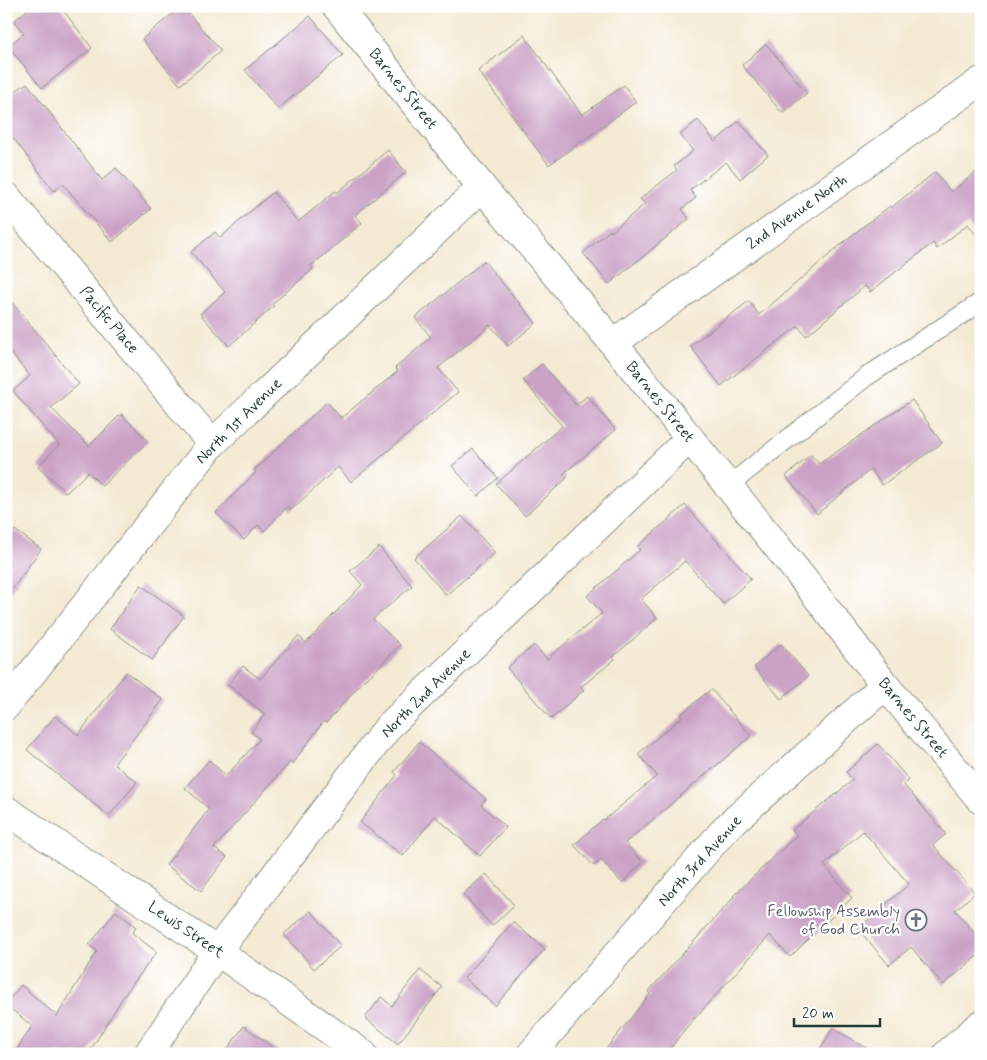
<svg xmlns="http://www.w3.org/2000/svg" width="987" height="1060" viewBox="0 0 987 1060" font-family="Mynerve,sans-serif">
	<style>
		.building { fill: #caa2c6 }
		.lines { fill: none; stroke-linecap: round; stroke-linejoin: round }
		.lane-casing { stroke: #8a9384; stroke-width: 20 }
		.street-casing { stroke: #8a9384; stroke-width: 30 }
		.lane { stroke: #fff; stroke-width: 18 }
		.street { stroke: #fff; stroke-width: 28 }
		.labels { text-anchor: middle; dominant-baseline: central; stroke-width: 4.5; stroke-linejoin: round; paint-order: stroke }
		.street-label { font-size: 16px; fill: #1f3d34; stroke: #fff }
		.worship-label { font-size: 16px; fill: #5b616d; stroke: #fff; text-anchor: end }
	</style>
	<rect width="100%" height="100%" fill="#fff"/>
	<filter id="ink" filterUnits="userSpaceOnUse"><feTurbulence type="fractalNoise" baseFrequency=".02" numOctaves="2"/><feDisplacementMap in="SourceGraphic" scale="10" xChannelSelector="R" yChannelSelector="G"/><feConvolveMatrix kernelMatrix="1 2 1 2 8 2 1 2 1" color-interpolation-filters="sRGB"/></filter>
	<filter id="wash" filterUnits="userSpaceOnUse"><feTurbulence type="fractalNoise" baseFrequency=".0096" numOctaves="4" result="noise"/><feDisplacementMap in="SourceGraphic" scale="20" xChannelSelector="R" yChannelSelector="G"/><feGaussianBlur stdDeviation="1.12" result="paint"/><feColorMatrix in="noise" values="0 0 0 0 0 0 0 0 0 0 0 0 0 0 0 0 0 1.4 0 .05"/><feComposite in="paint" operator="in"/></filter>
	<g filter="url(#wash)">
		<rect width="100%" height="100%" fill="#f4e9d3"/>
		<g id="blocks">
			<path class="building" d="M32,6h28l32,42 -50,40 -34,-42 16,-13 -10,-12z
				M182,6l39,45 -41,34 -38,-46z
				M310,16l33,39 -65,54 -33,-39z
				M524,35l58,80 42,-30 12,17 -87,63 -71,-94z
				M766,44l41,49 -25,20 -40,-48z
				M27,83l75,97 14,-12 35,41 -39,33 -49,-58 -9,7 -48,-62v-31z
				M698,120l17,22 24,-21 29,34 -28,24 -14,-17 -36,28 6,8 -14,11 7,10 -80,65 -26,-31 27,-23 1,2 34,-28 -5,-5 37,-29 -3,-4 19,-15 -13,-16z
				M388,150l18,22 -51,43 7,8 -51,43 2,3 -41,35 2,2 -45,40 -29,-32 25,-22 -34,-40 24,-20 5,6 53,-46 25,30 37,-31 2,2z
				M981,168v73l-13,-17 -31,25 -4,-6 -63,49 -5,-6 -59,50 -8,-10 -77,60 -31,-40 59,-45 10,14 92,-79 39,-30 1,2 44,-36 16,20z
				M484,261l52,62 -28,23 -18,-21 -52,43 20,24 -107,90 -13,-15 -47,43 -3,-4 -24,25 -6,-6 -14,15 -28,-27 40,-41 -2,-2 73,-68 14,16 57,-47 -3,-3 36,-31 -16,-19z
				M6,295l73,89 -28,24 38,38 32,-32 27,27 -46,45 -14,-14 -22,21 -28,-27 21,-21 -46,-54 17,-15 -24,-29z
				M542,364l34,41 11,-9 29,34 -53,44 4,4 -42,38 -29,-32 66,-58 -39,-46z
				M912,400l30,43 -60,42 -11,-16 -54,45 -31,-38 25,-21 8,9z
				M473,449l25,29 -20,18 -26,-30z
				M685,505l66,74 -28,25 -38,-43 -44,38 16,19 -44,39 2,2 -34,28 3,3 -33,29 -44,-51 27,-23 13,14 55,-46 -15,-17 53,-46 -3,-3z
				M462,516l33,37 -49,42 -32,-37z
				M15,530l26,19 -35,49v-57z
				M379,547l33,39 -39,33 27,26 -33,34 -1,-1 -40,45 -2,-2 -32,43 -2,-2 -76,86 13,9 -26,34 -35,-26 43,-56 -24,-21 24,-28 17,16 34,-37 -9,-7 14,-18 -37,-29 15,-19 17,13 38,-43 8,7 56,-58 -12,-14z
				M141,585l43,31 -32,44 -42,-31z
				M781,644l27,32 -27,23 -27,-32z
				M126,672l37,28 -49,64 23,18 -28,34 -82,-66 28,-34 23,19z
				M711,689l40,47 -126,107 18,19 -21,21 -21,-23 -7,6 -20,-21 29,-26 1,1 53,-44 -19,-22 44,-37 -2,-2z
				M419,742l67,57 -5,6 25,22 -26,29 -45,-40 -32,40 -43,-34 37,-47 -3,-3z
				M878,744l31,36 -5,5 42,49 -13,11 42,48 -20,17 26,31v12l-38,32 -32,-38 -22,18 -31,-36 51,-45 -46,-53 -39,34 28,33 -62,59 -20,-22 -85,94 -19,25h-64l48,-60 -2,-2 86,-95 -1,-1 64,-61 -5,-5 61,-50 -7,-8z
				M486,874l28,31 -22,21 -29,-32z
				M116,911l20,16 -4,6 25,19 -32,42 -37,60h-74l18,-28 -26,-21v-2l15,-18 36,31 40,-65 -8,-6z
				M311,911l30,35 -27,23 -30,-35z
				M513,922l32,27 -50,57 -31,-28z
				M420,970l22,17 -44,57 -33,-26 16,-21 11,9z
				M244,1026l38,28h-58z
				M833,1028l43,26h-59z"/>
		</g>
	</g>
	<g filter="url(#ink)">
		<use href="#blocks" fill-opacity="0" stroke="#8a9384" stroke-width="1"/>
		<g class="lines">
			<g class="lane-casing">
				<path id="lane" d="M728,486l138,-109 115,-75"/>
			</g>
			<g class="street-casing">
				<path id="street" d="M336,6l146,181 131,156 191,237 81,105 96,115
					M6,196l206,248
					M613,343l368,-262
					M6,706l206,-262 270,-257
					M6,810l211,141 146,103
					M148,1054l69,-103 172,-225 301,-288
					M531,1054l195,-226 159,-143
					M947,1054l34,-30"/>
			</g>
			<use href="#lane" class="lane"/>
			<use href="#street" class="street"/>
		</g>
	</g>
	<defs>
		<g id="church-ring" transform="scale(1.125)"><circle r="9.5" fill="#fff" stroke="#6b7280" stroke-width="1.5"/><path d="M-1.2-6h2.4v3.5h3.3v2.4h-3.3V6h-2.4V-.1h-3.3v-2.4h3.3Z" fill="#6b7280"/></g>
	</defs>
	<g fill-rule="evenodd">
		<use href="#church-ring" x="916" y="920"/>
	</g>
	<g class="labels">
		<g class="street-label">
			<text transform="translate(403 89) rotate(51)">Barnes Street</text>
			<text transform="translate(797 212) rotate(-35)">2nd Avenue North</text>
			<text transform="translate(109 320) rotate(50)">Pacific Place</text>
			<text transform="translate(660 402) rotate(51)">Barnes Street</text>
			<text transform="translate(239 421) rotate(-45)">North 1st Avenue</text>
			<text transform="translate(426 693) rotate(-45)">North 2nd Avenue</text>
			<text transform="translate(913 718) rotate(50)">Barnes Street</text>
			<text transform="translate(700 861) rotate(-48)">North 3rd Avenue</text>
			<text transform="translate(186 930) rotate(34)">Lewis Street</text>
		</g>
		<g class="worship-label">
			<text x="900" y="911">Fellowship Assembly<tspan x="900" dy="18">of God Church</tspan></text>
		</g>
	</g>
	<rect width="987" height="1060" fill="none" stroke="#fff" stroke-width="25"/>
	<path d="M794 1018v8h86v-8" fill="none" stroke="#1f3d34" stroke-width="2.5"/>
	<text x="802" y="1018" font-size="15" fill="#1f3d34" stroke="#ffffff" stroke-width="4" paint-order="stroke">20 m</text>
</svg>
